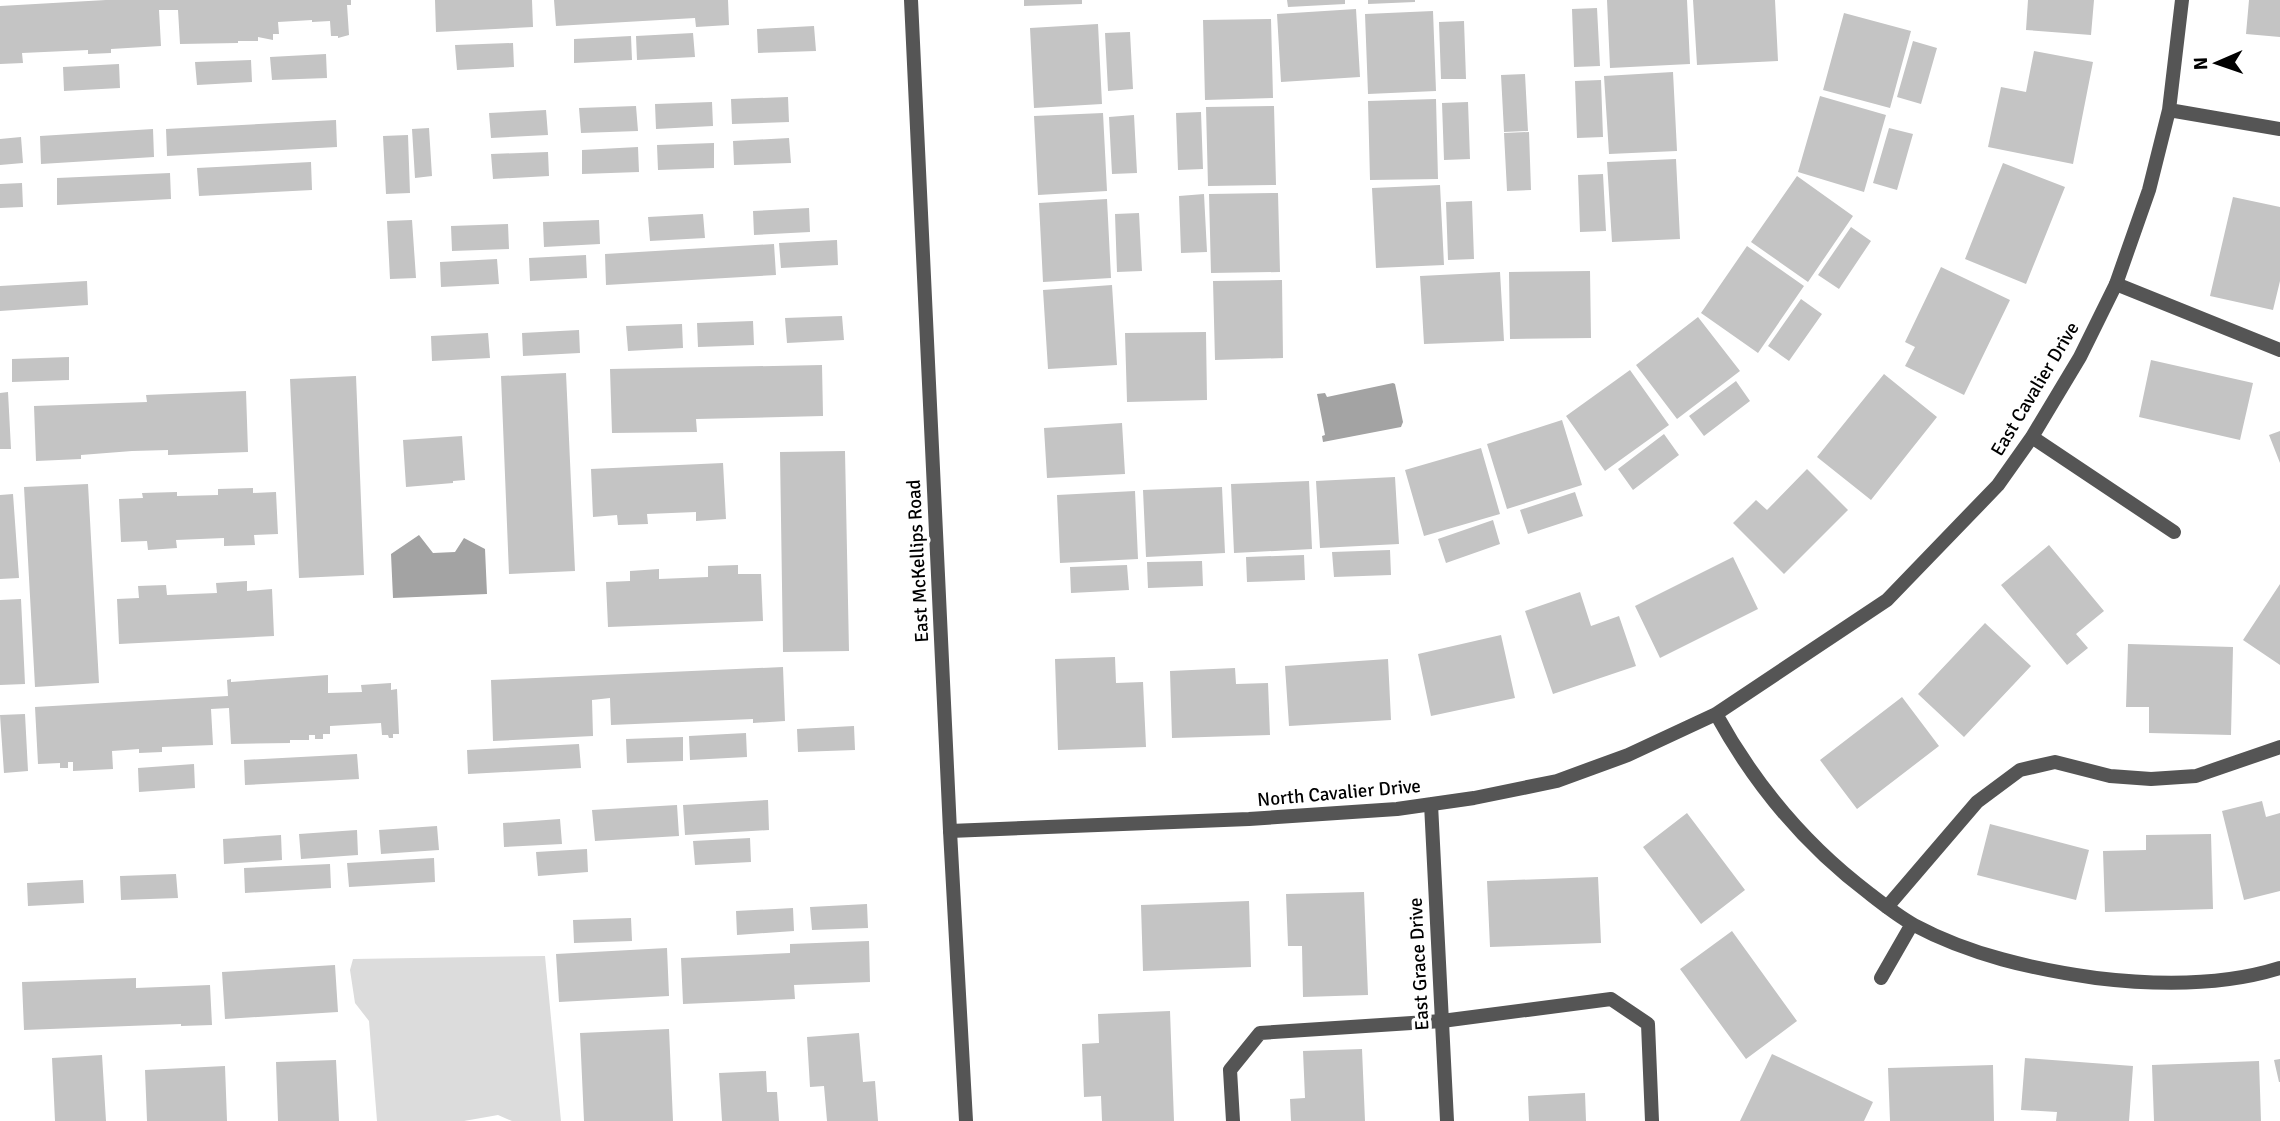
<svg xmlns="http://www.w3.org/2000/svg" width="2280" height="1121" viewBox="0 0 2280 1121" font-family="Signika,sans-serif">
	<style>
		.green { fill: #dcdcdc }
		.water { fill: #a3a3a3 }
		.building { fill: #c4c4c4 }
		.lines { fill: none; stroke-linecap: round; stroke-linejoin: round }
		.service { stroke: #555; stroke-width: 14 }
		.minor { stroke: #555; stroke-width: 14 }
		.tertiary { stroke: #555; stroke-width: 14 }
		.labels { text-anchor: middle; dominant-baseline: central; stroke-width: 7; stroke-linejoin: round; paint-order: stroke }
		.street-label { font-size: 19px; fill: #000; stroke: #fff }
	</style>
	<rect width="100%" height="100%" fill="#fff"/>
	<path class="green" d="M545,956l16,165h-49l-14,-6 -34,6h-87l-8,-100 -14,-18 -5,-33 3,-11z"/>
	<path class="water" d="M1393,383l2,1 8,38 -2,5 -78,15 -1,-6 3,-1 -8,-41 8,-1 2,4z
		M419,535l14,18 22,-1 9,-14 21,11 2,45 -94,4 -2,-44z"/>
	<path class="building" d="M106,0h245v5h-4l2,30 -11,3v-2h-7l-1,-15 -18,1v-2l-34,2 1,12h-6v6l-15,-3v4h-20v2l-58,1 -2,-34h-19l2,36 -50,3v4l-23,1v-4l-66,3 1,10 -23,1v-58z
		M435,0h97l1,27 -97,5z
		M554,0h174l1,25 -33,2 -1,-9 -139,8z
		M1024,0h58v4l-58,2z
		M1287,0h58v4l-57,3z
		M1368,0h47v2l-47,2z
		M1607,0h80l3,64 -80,4z
		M1693,0h82l3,61 -81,4z
		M2028,0h66l-3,35 -65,-5z
		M2249,0h31v37l-34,-3z
		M1597,8l3,58 -26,1 -2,-58z
		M1356,9l4,68 -79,5 -4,-68z
		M1433,11l3,80 -68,3 -3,-80z
		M1844,13l67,18 -21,77 -67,-18z
		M1271,19l2,79 -68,2 -2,-80z
		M1464,21l2,58h-25l-2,-57z
		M1098,24l4,80 -68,4 -4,-80z
		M814,26l2,25 -58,2 -1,-24z
		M1130,32l3,57 -25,2 -3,-58z
		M693,33l2,24 -58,3 -1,-24z
		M631,36l1,24 -58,3v-24z
		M1913,41l24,7 -16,56 -24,-7z
		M513,43l1,24 -57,3 -2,-25z
		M2034,51l59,11 -20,102 -85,-17 13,-60 25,5z
		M326,54l1,24 -55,2 -2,-23z
		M251,60l1,22 -55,3 -2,-23z
		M119,64l1,24 -56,3 -1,-24z
		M1673,72l4,79 -68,3 -5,-78z
		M1525,74l3,57 -24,1 -3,-57z
		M1601,80l2,57 -26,1 -2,-57z
		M1820,96l66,19 -22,77 -66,-20z
		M788,97l1,25 -57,2 -1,-25z
		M1436,99l2,80 -68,1 -2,-79z
		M712,102l1,24 -57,3 -1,-25z
		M1468,102l2,57 -26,1 -2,-57z
		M636,106l2,25 -57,2 -2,-25z
		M1274,106l2,79 -68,1 -2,-79z
		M546,110l2,25 -57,3 -2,-25z
		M1201,112l2,57 -25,1 -2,-57z
		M1103,113l4,78 -69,4 -4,-79z
		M1134,115l3,58 -25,1 -3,-57z
		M336,120l1,27 -170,9 -1,-27z
		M429,128l3,48 -17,2 -3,-49z
		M1889,128l24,6 -16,56 -24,-7z
		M153,129l1,28 -113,7 -1,-28z
		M1529,132l2,58 -24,1 -3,-58z
		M408,135l2,58 -24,1 -3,-58z
		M21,137l2,26 -23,2v-26z
		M789,138l2,25 -57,2 -1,-24z
		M714,143v25l-56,2 -1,-25z
		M638,147l1,25 -57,2v-24z
		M548,152l1,24 -56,3 -2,-25z
		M1676,159l4,80 -68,3 -5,-80z
		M311,162l1,28 -113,6 -2,-28z
		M2003,163l62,24 -39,97 -61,-25z
		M170,173l1,26 -114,6v-27z
		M1603,174l3,57 -26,1 -2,-57z
		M1797,176l56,40 -45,66 -57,-40z
		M22,183l1,24 -23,1v-24z
		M1440,185l4,80 -68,3 -4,-80z
		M1278,193l2,79 -69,1 -2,-79z
		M1204,194l3,58 -26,1 -2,-57z
		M2233,197l47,10v74l-7,29 -63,-14z
		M1107,199l4,79 -68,4 -4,-79z
		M1472,201l2,58 -26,1 -2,-58z
		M809,208l1,24 -56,3 -1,-24z
		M1139,213l3,58 -25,1 -2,-58z
		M703,214l2,24 -55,3 -2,-24z
		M412,220l4,58 -26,1 -3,-58z
		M599,220l1,24 -56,3 -1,-25z
		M508,224l1,25 -57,2 -1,-25z
		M1851,227l20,14 -32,48 -21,-14z
		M837,240l1,25 -57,3 -2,-25z
		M774,244l2,31 -170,10 -1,-31z
		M1747,246l57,40 -46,67 -57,-40z
		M586,255l1,23 -57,3 -1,-23z
		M497,259l2,25 -58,3 -1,-25z
		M1941,267l69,33 -46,95 -59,-29 10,-19 -10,-5z
		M1590,271l1,67 -81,1 -1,-67z
		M1500,272l4,69 -80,3 -4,-68z
		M1282,280l1,78 -68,2 -2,-79z
		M87,281l1,24 -88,6v-25z
		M1112,285l5,80 -69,4 -5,-79z
		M1801,299l21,15 -33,47 -21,-15z
		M842,316l2,24 -57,3 -2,-25z
		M1698,317l42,54 -63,48 -41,-54z
		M753,321l1,24 -56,2 -1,-24z
		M682,324l1,24 -55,3 -2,-25z
		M579,330l1,23 -57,3 -1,-23z
		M1206,332l1,68 -80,2 -2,-69z
		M488,333l2,25 -58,3 -1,-25z
		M69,357v23l-57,2v-23z
		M2151,360l102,23 -13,57 -101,-23z
		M822,365l1,51 -127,3 1,13 -85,1 -2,-64z
		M1630,370l39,55 -64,46 -39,-55z
		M566,373l9,198 -66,3 -8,-198z
		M1884,374l53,43 -66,83 -54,-43z
		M356,376l8,199 -65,3 -9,-199z
		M1736,381l14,20 -46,35 -15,-20z
		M246,391l2,61 -80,3v-5l-36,1 -51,4v4l-45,2 -2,-55 113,-4 -1,-7z
		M8,392l3,57h-11v-56z
		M1562,420l20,65 -75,24 -20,-65z
		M1122,423l3,51 -78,4 -3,-50z
		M2280,431v32l-11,-28z
		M1664,434l15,21 -46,35 -15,-21z
		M462,436l3,44 -12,1v2l-47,4 -3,-47z
		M1481,448l19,66 -76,22 -19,-66z
		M845,451l4,200 -66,1 -3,-200z
		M723,463l3,56 -30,2v-9l-49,2 1,10 -30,1 -1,-10 -24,2 -2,-48z
		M1807,469l41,41 -64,64 -51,-51 23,-23 11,10z
		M1395,477l4,67 -79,4 -4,-67z
		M1309,481l3,68 -78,4 -3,-69z
		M88,484l11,199 -64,4 -11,-200z
		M1222,487l3,66 -79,4 -3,-67z
		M253,488v5l23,-1 2,42 -24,1 1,10 -31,1v-8l-48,2 1,8 -29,2 -1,-9 -26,1 -2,-43 24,-1 -1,-5 35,-1v4l41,-1v-6z
		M1135,491l3,68 -78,4 -3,-68z
		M1575,492l8,24 -55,18 -8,-24z
		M13,494l6,84 -19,1v-84z
		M1493,520l7,24 -54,19 -8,-24z
		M2049,545l55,66 -28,23 12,14 -21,17 -66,-80z
		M1390,550l1,25 -57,2 -2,-25z
		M1304,555l1,25 -58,2 -1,-25z
		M1733,557l25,52 -98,49 -25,-52z
		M1202,561l1,25 -55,2 -1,-26z
		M738,565v9h23l2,47 -155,6 -2,-45 24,-1v-10l29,-2v10l49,-2v-11z
		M1127,565l2,25 -58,3 -1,-26z
		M247,581v10l25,-2 2,47 -155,8 -2,-45 22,-1 -1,-12 28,-1 1,10 50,-2 -1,-10z
		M2280,584v81l-37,-25z
		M1580,592l11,34 28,-10 17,50 -83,28 -28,-83z
		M21,599l4,85 -25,1v-85z
		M1985,623l46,43 -67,71 -46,-43z
		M1501,635l14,63 -84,18 -13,-62z
		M2128,644l105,3 -2,88 -82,-2v-26h-23z
		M1115,657l1,26 27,-1 3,65 -88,3 -3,-91z
		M1388,659l3,61 -102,6 -4,-60z
		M783,667l2,54 -32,2v-4l-142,6 -1,-27 -18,2 1,36 -100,5 -2,-61z
		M1235,668l1,16 32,-1 2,52 -98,3 -2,-67z
		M328,675v18l34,-1 -1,-7 30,-2v7l6,-1 2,45h-6v4h-4l-1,-3h-6l-1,-12 -51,3v8h-7v5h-8v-4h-6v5h-19v3l-59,1 -2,-36 -18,1 2,36 -51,2v5l-23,1v-4l-27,2 1,18 -40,2v-9h-5v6h-8v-5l-22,1 -3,-57 193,-11 -1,-16 4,-1v3z
		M1902,697l37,49 -82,63 -37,-49z
		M25,714l3,57 -24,2 -4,-58z
		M854,726l1,24 -57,2 -1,-23z
		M746,733l1,24 -57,3 -1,-24z
		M683,737v24l-56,2 -1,-24z
		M579,744l2,24 -113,6 -1,-24z
		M357,754l2,25 -114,6 -1,-25z
		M194,764l1,24 -56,4 -1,-24z
		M768,800l1,30 -84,5 -2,-30z
		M2262,801l4,16 14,-4v78l-36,9 -22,-89z
		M677,805l2,31 -84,5 -3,-31z
		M1687,813l58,77 -44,34 -58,-77z
		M560,819l2,25 -58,3 -1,-24z
		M1990,824l99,26 -13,50 -99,-25z
		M437,826l2,24 -58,4 -2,-24z
		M357,830l1,25 -57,4 -2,-25z
		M2211,834l2,75 -108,3 -2,-61 43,-1v-15z
		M281,835l1,25 -58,4 -1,-25z
		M750,838l1,24 -56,3 -2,-24z
		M587,849l1,23 -50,4 -2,-24z
		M434,858l1,24 -86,5 -2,-24z
		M330,864l1,24 -86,5 -1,-25z
		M176,874l2,24 -57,2 -1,-24z
		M1598,877l3,66 -111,4 -3,-66z
		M83,880l1,23 -56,3 -1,-23z
		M1364,892l4,103 -65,2 -1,-51h-14l-2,-52z
		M1249,901l2,66 -108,4 -2,-66z
		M867,904l1,24 -56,2 -2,-23z
		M793,908l1,23 -57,4 -1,-24z
		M631,918l1,23 -58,2 -1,-23z
		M1732,931l65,90 -51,38 -66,-90z
		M869,941l1,41 -76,3 1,14 -112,5 -2,-46 109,-5v-9z
		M667,948l2,48 -110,6 -3,-48z
		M335,965l3,47 -113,7 -3,-47z
		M136,978v10l74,-3 2,40 -31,1v-2l-157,6 -2,-48z
		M1170,1011l4,110h-72l-1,-25 -17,1 -2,-53 17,-1 -1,-29z
		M669,1029l4,92h-89l-4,-88z
		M859,1033l4,49 12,-1 3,40h-51l-3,-35 -14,1 -3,-50z
		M1362,1049l3,72h-74l-1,-22 15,-1 -2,-47z
		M1772,1054l101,48 -9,19h-124z
		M102,1055l4,66h-51l-3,-63z
		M2025,1058l108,8 -4,55h-73l1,-9 -36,-2z
		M2280,1059v23h-1l-5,-22z
		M336,1060l3,61h-61l-2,-59z
		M2259,1061l2,60h-107l-2,-56z
		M1993,1065l1,56h-104l-2,-53z
		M225,1066l2,55h-80l-2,-51z
		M766,1071l1,21h10l2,29h-57l-3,-48z
		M1585,1093l1,28h-57l-1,-25z"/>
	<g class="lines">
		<path class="service" d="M2116,284l164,66
			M1887,907l90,-105 43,-32 35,-8 55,14 41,3 45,-3 84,-29
			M1233,1121l-3,-51 30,-37 182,-12 169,-22 37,25 4,97"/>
		<path class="minor" d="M2169,110l111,19
			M2032,437l142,95
			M1716,714c39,71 90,132 154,180 14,11 28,22 44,31 56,30 119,44 182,53 58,7 127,8 184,-10
			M1431,804l16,317
			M950,831l299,-12 148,-10 77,-11 83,-17 71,-26 88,-41 171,-114 111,-115 34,-48 48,-80 36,-73 33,-94 20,-80 13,-110
			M1881,978l31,-54"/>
		<path class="tertiary" d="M911,0l39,831 16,290"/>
	</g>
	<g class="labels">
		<g class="street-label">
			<text transform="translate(2035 389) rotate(-59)">East Cavalier Drive</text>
			<text transform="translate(918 561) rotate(-93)">East McKellips Road</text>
			<text transform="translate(1339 793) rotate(-5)">North Cavalier Drive</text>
			<text transform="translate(1419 964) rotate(-93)">East Grace Drive</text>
		</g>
	</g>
	<g transform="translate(2217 63) rotate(268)" stroke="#ffffff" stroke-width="5" paint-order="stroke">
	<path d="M0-5L12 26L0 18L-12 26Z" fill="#000000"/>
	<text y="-10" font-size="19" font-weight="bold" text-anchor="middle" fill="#000000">N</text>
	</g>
</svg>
